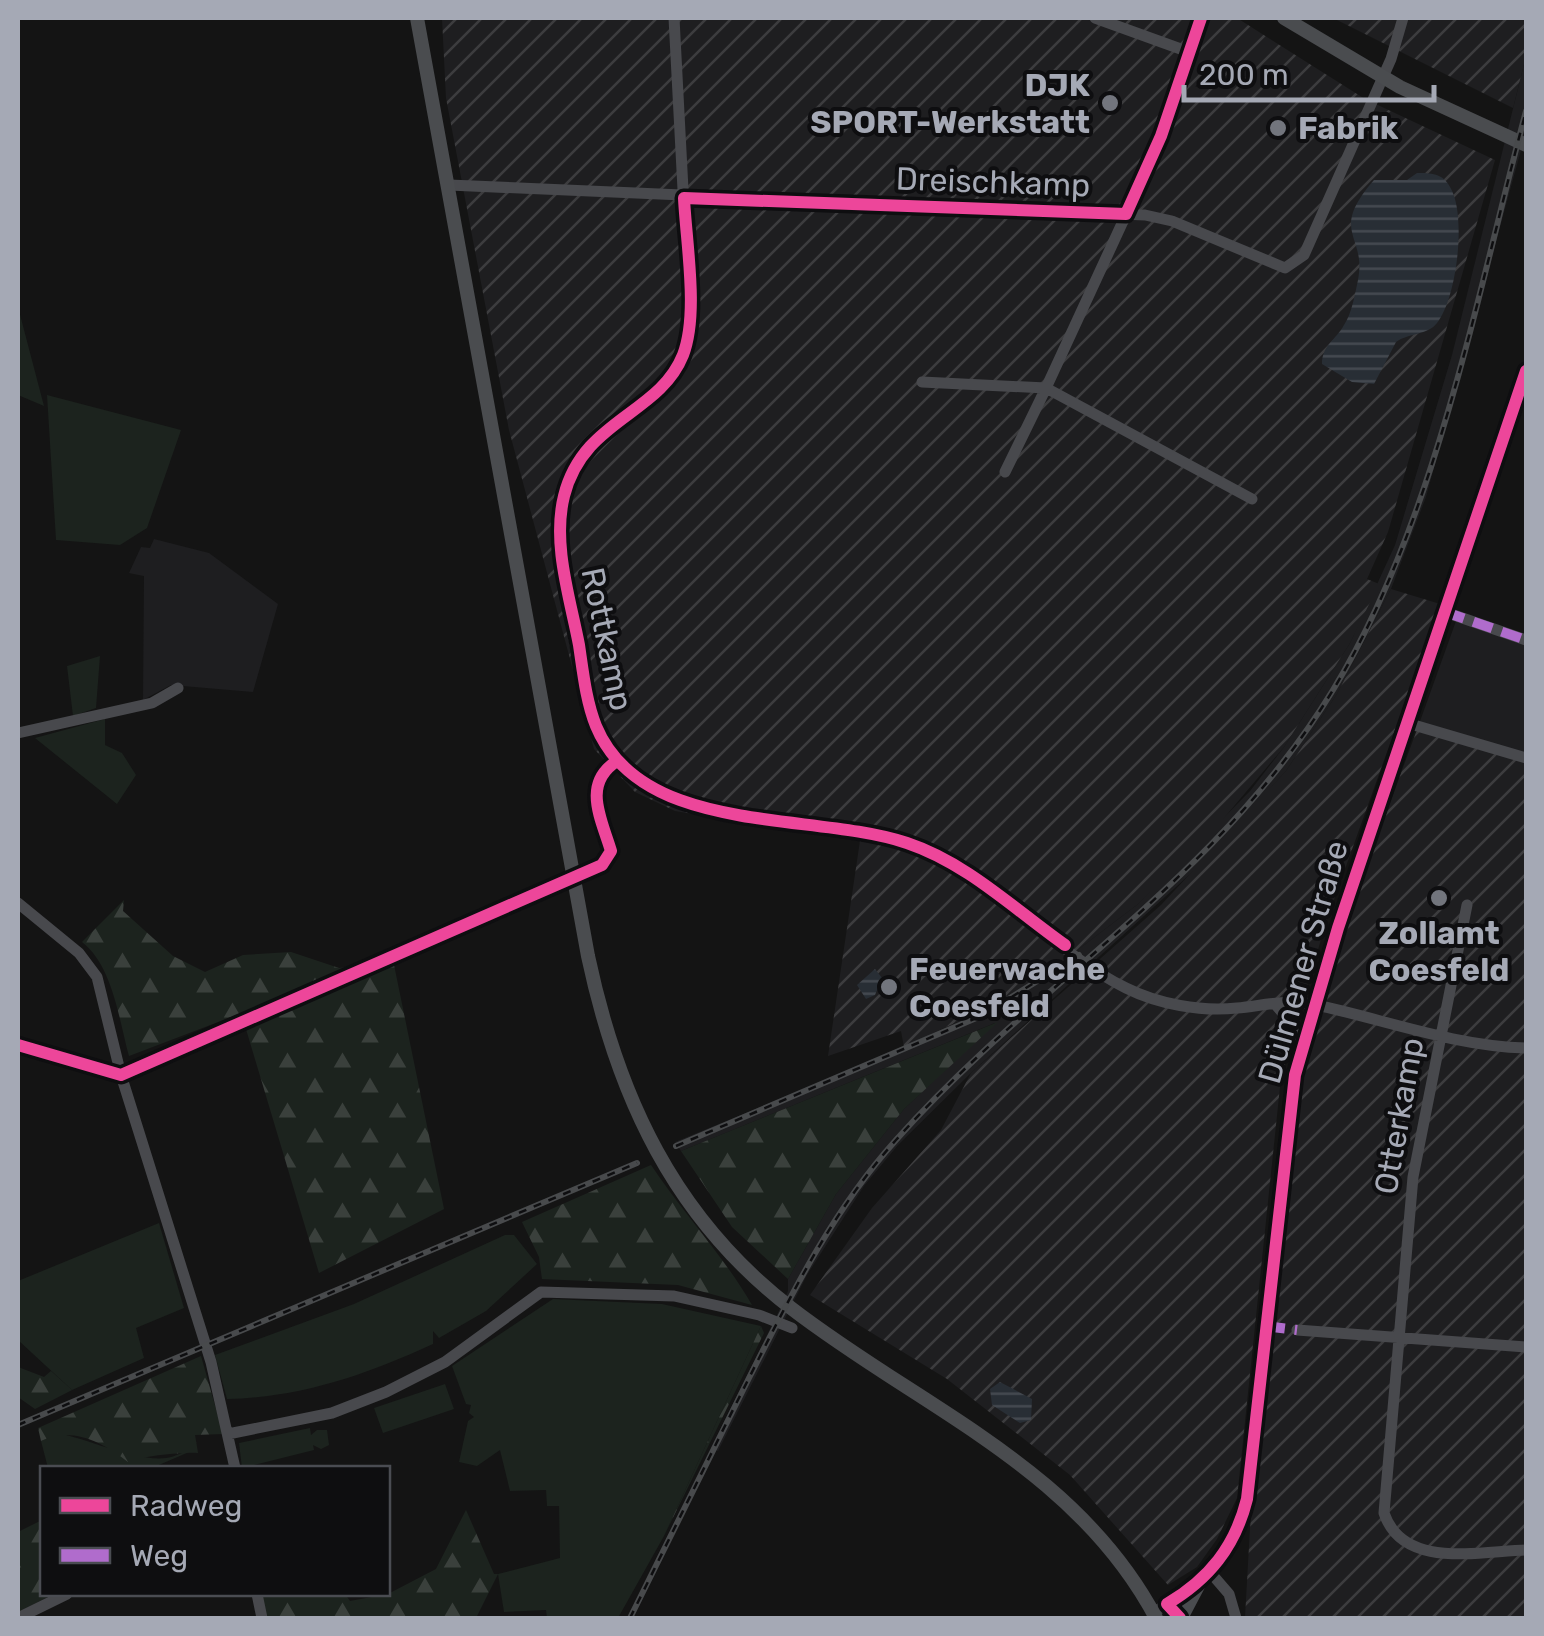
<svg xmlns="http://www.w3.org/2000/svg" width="1544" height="1636" viewBox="0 0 1544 1636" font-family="Rubik,sans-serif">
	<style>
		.built { fill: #1e1e20 }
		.industrial { fill: url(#industrial-furrows) }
		.green { fill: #1c231e }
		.forest { fill: url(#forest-firs) }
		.water { fill: url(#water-rules) }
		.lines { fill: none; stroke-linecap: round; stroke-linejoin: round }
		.minor { stroke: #48494d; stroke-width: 11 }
		.major { stroke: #4a4c4f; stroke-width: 14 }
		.rail-casing { stroke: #484a4c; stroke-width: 6 }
		.rail { stroke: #0e0e10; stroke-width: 2.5; stroke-dasharray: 8; stroke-linecap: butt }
		.quiet { stroke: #b06ccc; stroke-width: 10; stroke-dasharray: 20 10; stroke-linecap: butt }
		.cycleway-casing { stroke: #0e0e10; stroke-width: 19 }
		.cycleway { stroke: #ed469a; stroke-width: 12 }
		.poi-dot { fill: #72757d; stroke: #0e0e10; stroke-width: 4 }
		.labels { text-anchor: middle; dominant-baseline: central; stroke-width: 8; stroke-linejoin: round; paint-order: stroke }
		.poi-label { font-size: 32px; font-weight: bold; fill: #a5a9b5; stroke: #0e0e10; text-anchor: start }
		.street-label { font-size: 32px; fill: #a5a9b5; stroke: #0e0e10 }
	</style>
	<defs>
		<pattern id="industrial-furrows" width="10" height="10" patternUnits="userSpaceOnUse" patternTransform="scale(2.5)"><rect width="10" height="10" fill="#1e1e20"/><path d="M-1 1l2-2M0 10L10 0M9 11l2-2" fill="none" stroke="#3c3c3e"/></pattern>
		<pattern id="forest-firs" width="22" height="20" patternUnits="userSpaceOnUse" patternTransform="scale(2.5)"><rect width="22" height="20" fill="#1c231e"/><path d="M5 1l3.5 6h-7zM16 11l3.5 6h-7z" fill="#3a403c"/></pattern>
		<pattern id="water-rules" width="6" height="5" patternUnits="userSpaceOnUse" patternTransform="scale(2.5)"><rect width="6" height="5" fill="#282e35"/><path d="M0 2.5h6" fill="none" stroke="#444950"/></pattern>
	</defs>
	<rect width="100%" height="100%" fill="#141414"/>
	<path class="built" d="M1526,56v76l-100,365 -35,92 -54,105 -51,77 -77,86 -238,216 -73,72 -34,41 -57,89 -89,176 -7,-3 65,-131 12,-26v-12l48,-85 68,-85 91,-86 -314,128 -6,-9 224,-92 96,-46 64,-40 79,-60 112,-113 34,-44 66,-104 45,-98 57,-190z
		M154,539l55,14 69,51 -25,88 -82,-7 -28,15 1,-124 -15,-3 12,-26 9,1z
		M1456,621l70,22v111l-107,-30z"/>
	<path class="industrial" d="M442,18h795l128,81 130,61 -107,372 -21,47 12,5 -29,59 -66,104 -77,91 -69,66 -79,60 -64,40 -91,43 -3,-16 -73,25 32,-215 -185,-30 -40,-19 -41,-43 -85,-319 -63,-332z
		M1333,18h193v38l-13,52z
		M1391,589l49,15 -114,318 -45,155 -44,421 -20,41 -20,28 -29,18 -98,-110 -123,-96 -137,-84 62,-87 69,-78 30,-57 190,-168 125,-134 51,-77z
		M1419,724l107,30v864h-281l5,-90 46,-447 48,-152z"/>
	<path class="green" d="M18,307l26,99 -26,-11z
		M47,395l134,35 -34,98 -27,17 -64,-5z
		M100,656l-4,52 -23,8 -6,-50z
		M105,719v26l17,8 14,22 -19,29 -82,-66z
		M159,1223l25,85 -48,20 8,30 -72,32 -54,-50v-59z
		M505,1235h9l23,29 -51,47 -47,27 -6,-7v13c-68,31 -130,53 -206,55l-12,-44 139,-51z
		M553,1299l109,5 99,22 -97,210 -46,82h-71l-1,-8 -42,2 -6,-38 62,-16 -1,-52h-12l-1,-16 -36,1 -10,-41 -23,16 -18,-4 9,-41 6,-4 -5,-4 2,-8 -5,-1 -14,-38z
		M445,1384l9,25 -71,24 -9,-25z
		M310,1428l1,7 6,-5h10l2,15 -8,4 -8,-4 1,5 -72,18 -3,-25z
		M58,1433c30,6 79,29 108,25 9,-1 14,-6 23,-6l-37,16h-104l-7,-27z"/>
	<path class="forest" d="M124,900l-1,11 50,45 32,16 38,-17 48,-3 48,16 55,-3 50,244 -125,64 -73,-244 1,-18 -118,45c-10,-36 -16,-90 -47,-114z
		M998,1022l-94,87 -68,85 -48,85 -56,-52 -51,-76z
		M651,1165c32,48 72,90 101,140l-74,-20 -136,-6 -3,-22 -17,-35z
		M761,1326l3,7 -100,203z
		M201,1356l22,78 -28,1 3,18c-14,-1 -58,3 -70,9 -26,-20 -56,-36 -87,-21l-3,-13z
		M18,1367l26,10 7,-6 21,19 -37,19 -17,-12z
		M466,1510l28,64h4l-22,44h-210l-5,-24h84l5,7 38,-7 48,-25z
		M42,1520v74h12l-36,18v-80z"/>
	<path class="water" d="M1417,173c13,0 26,0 33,14 17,27 7,111 -13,136 -9,12 -29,10 -41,19l-22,42 -22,-2 -30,-18c0,-19 14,-24 22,-39 8,-12 11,-31 14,-45 9,-46 -30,-47 16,-100h33z
		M875,969l7,9 -7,17 -9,4 -9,-14z
		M1000,1382l32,17 -1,21 -11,3 -28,-18 -2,-16z"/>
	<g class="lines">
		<path class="minor" d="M674,18l16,305c-5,94 -132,92 -130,208 0,40 21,157 35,194 7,16 17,31 30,43 60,61 200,48 281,75 85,28 141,106 220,145 32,16 75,24 111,20 24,-2 50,-9 75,-4 71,15 141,42 214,44
			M1095,18l94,34
			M449,185l696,30 27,6 113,47 19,-13 87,-196 12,-41
			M922,382l124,6 103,-223 52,-147
			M1005,472l41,-84 206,111
			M1445,612l81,28
			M1407,723l119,35
			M18,733l134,-30 26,-15
			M18,903l61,50 18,24 24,98 90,287 24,106
			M1467,905l-54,272 -29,336c19,57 96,38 142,37
			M1275,1004l17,20 9,22
			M18,1045l103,30 481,-210 9,-14c-9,-31 -30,-67 6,-90
			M1297,1330l229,17
			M228,1434l104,-21 54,-21 59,-30 96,-70 133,4 85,19 33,13
			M1210,1572l19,22 7,24
			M257,1594l5,24
			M1153,1613c43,-27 76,-54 92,-105l50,-433 43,-147 188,-557
			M18,1618l49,-24"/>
		<path class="major" d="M417,18l171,938c30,141 86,262 203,352 128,99 285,159 365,310
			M1284,18l116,69 126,58
			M1181,1618l19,-36"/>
		<g class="rail-casing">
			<path id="rail" d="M676,1146l305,-130 98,-61
				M18,1425l619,-262
				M630,1618c40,-80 79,-161 120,-242 42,-83 83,-166 146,-236 144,-162 319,-257 437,-450 102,-167 143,-391 193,-579"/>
		</g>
		<use href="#rail" class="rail"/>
		<path class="quiet" d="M1445,612l81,28
			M1265,1326l32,4"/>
		<g class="cycleway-casing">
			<path id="cycleway" d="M1065,945c-51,-36 -98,-82 -158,-102 -96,-32 -265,-6 -311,-117 -10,-25 -13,-54 -17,-81 -9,-47 -27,-101 -15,-149 19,-77 95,-81 119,-141 16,-41 3,-113 1,-157l442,16 35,-78 40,-118
				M18,1045l103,30 481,-210 9,-14c-9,-31 -30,-67 6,-90
				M1180,1618l-13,-14c42,-25 68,-57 80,-105l48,-424 43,-147 188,-557"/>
		</g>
		<use href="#cycleway" class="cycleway"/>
	</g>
	<g class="poi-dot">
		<circle cx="1110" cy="103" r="10"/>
		<circle cx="1278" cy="128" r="10"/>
		<circle cx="1439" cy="898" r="10"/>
		<circle cx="889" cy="987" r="10"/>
	</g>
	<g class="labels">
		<g class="poi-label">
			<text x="1090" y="85" text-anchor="end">DJK<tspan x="1090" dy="37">SPORT-Werkstatt</tspan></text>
			<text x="1298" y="128">Fabrik</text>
			<text x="1439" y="933" text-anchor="middle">Zollamt<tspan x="1439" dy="37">Coesfeld</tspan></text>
			<text x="909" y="969">Feuerwache<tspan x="909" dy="37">Coesfeld</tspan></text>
		</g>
		<g class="street-label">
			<text transform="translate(993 182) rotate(2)">Dreischkamp</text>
			<text transform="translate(607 639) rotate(78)">Rottkamp</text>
			<text transform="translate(1303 962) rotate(-74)">Dülmener Straße</text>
			<text transform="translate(1399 1116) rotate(-80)">Otterkamp</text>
		</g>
	</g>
	<rect width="1544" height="1636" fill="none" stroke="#a5a9b5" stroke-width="40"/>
	<rect x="40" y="1466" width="350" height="130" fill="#0e0e10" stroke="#4a4c52" stroke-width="2.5"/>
	<rect x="60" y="1498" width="50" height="15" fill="#ed469a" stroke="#4a4c52" stroke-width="2.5"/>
	<text x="130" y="1516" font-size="30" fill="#a5a9b5">Radweg</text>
	<rect x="60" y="1548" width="50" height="15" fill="#b06ccc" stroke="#4a4c52" stroke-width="2.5"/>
	<text x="130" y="1566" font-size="30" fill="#a5a9b5">Weg</text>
	<path d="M1184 85v15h250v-15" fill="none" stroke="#a5a9b5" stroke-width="5"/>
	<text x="1199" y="85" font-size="30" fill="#a5a9b5" stroke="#0e0e10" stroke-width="8" paint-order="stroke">200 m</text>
</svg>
